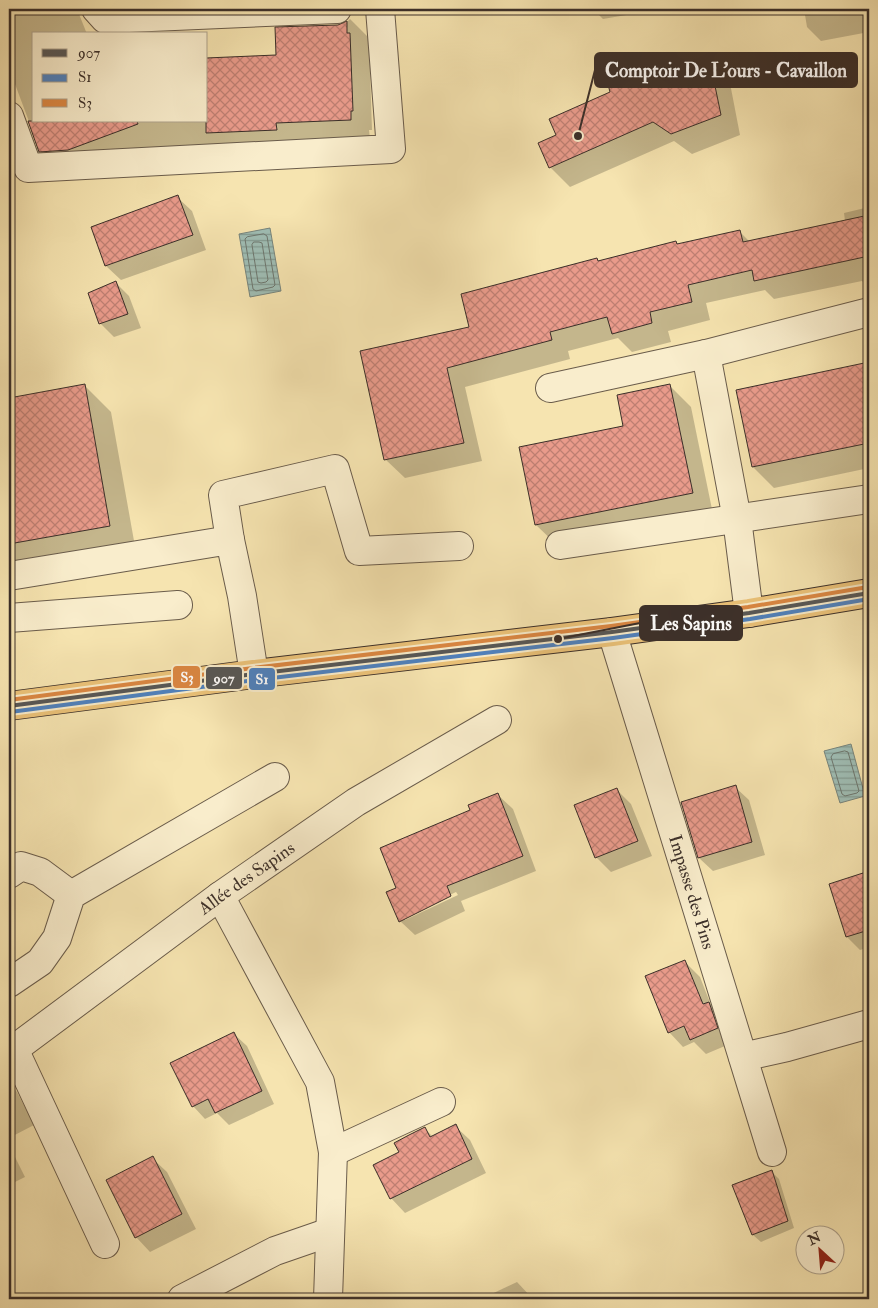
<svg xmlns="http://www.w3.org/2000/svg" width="878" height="1308" viewBox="0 0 878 1308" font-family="'IM FELL Double Pica',serif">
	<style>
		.water { fill: url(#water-rules); stroke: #77847c }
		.shadow { fill: #0003; fill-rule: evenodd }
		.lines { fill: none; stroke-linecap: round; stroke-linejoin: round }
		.shore { stroke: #6d766e; stroke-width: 1 }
		.building { fill: url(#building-cross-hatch); stroke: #3b2f29 }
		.minor-casing { stroke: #6a5c4b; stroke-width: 30 }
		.major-casing { stroke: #3b2f29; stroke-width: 30 }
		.minor { stroke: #f9edcc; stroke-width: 28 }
		.major { stroke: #ebc278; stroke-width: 28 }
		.bus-1-casing { stroke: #f9edcc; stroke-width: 8 }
		.bus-2-casing { stroke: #f9edcc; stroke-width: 8 }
		.bus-3-casing { stroke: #f9edcc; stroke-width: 8 }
		.bus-1 { stroke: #575756; stroke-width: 4 }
		.bus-2 { stroke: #4f81bd; stroke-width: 4 }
		.bus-3 { stroke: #db8742; stroke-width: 4 }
		.labels { text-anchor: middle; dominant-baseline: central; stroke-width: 4; stroke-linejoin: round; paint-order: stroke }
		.street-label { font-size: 18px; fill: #3b2f29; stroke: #f9edcc }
		.leader { fill: none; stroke: #3b2f29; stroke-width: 2 }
		.callout-dot { fill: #3b2f29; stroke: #f9edcc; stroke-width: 2 }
		.callout { fill: #3b2f29; stroke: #3b2f29; stroke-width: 2 }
		.callout-label { font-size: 19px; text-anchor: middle; font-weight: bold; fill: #fff }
		.line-badge { stroke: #f9edcc; stroke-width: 2 }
		.badge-label { font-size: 14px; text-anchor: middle; font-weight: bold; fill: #fff }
	</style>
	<defs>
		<pattern id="water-rules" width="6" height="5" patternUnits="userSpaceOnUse" patternTransform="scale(1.25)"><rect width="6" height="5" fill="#9fbdb4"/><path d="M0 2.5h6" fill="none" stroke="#839a92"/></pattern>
		<pattern id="building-cross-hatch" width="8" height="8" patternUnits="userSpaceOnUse" patternTransform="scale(1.25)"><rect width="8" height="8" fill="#e99b8b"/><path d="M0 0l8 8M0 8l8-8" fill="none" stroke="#be7f72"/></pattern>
	</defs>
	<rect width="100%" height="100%" fill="#f6e4b0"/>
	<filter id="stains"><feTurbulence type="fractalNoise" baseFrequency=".004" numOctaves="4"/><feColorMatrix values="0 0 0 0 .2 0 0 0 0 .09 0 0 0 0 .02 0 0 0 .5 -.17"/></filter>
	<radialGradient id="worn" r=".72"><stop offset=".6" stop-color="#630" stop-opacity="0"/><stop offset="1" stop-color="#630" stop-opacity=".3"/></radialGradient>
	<path class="water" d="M270,228l11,63 -31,6 -11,-63z
		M851,744l14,52 -25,7 -16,-52z"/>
	<path class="shadow" d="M9,9h68l10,25h-53v87h172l72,-65 68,-33 4,-4 19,19 3,92h-3l1,9 -311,32 -19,-20 -31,-83z
		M289,9h78l1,8 -4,-3 -8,-2 -61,3z
		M593,9h50l1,3 -41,7z
		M804,9h65l-1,3 1,20 -48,9 -14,-14z
		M709,58l20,20 11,57 -48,19 -18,-13 -104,46 -20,-20z
		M177,197l15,14 14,39 -85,30 -15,-14 -13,-39z
		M869,207v81l-7,-7 -88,18 -9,-9 -59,13 4,17 -42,11 3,11 -39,10 -14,-14 -50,13 2,8 -105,28 17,74 -77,17 -19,-18 85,-132 126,-68 2,2 77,-20 3,3 61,-13 10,10 95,-21 -1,-8z
		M115,282l14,14 12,32 -27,9 -14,-14z
		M869,363v105l-95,20 -21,-21 -16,-76z
		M669,385l22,22 22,107 -155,32 -22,-21 89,-98z
		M85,386l26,26 25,140 -127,23v-176z
		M735,787l14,13 16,55 -52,16 -14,-13z
		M616,789l15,15 21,52 -41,16 -15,-15z
		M498,795l15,14 23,62 -75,30 4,10 -50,24 -15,-14 -3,-33 74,-77zM456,892l2,3 -53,25v-3z
		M863,874l6,7v66l-9,3 -13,-13z
		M685,962l15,15 11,28 13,13 8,25 -26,11 -12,-12 -11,5 -14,-15z
		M234,1034l13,12 27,58 -45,21 -12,-12 -12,6 -12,-13z
		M9,1083l8,9 17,33 -25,13z
		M455,1126l15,14 16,33 -81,40 -14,-15 9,-45 25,-24 8,8z
		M9,1145l16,32 -16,8z
		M152,1158l15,14 29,57 -46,23 -14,-15z
		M772,1172l7,7 15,49 -33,14 -8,-7 -19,-49z
		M9,1192l6,12 -6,3z
		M517,1282l16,17h-52z
		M158,1295l4,4h-12z
		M249,1295l4,4h-13z"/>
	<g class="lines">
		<path class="shore" d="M264,234l3,2 8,49 -2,2 -17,4 -3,-2 -8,-50 2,-2z
			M254,242h5l3,1 6,37 -2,2 -5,1 -3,-1 -6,-37z
			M845,751l3,1 11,39 -2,2 -12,3 -3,-2 -11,-37 2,-3z"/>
	</g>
	<path class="building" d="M347,21v12h3l3,78h-2v9l-75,3 1,7 -71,3v-75l70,-3 -1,-28 63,-2z
		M709,57l12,58 -50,19 -18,-12 -104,46 -11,-25 18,-8 -7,-16 61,-27 -4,-15z
		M28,121h109l1,3 -70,26 -29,2z
		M178,195l15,40 -88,31 -14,-39z
		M869,215v41l-115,25 -2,-11 -64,15 4,17 -42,10 2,11 -40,11 -5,-17 -57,15 2,8 -105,28 17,75 -80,17 -24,-109 109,-24 -8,-33 136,-36 1,3 78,-20 1,3 63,-14 3,12z
		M116,281l12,33 -29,10 -11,-31z
		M869,362v81l-117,24 -16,-77z
		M85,384l25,142 -101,18v-146z
		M670,384l23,109 -158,32 -16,-78 104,-21 -6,-31z
		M736,785l16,57 -54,16 -17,-56z
		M617,788l21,53 -43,17 -21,-53z
		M498,793l25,63 -76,30 4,10 -52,26 -13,-30 10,-4 -16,-40 90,-38 -2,-5z
		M863,873l6,17v40l-23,7 -17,-53z
		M685,960l18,44 6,-2 9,26 -28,12 -6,-14 -16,7 -23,-57z
		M234,1032l28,59 -47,22 -7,-14 -16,8 -22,-44z
		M456,1124l16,35 -82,40 -17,-34 26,-13 -5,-9 15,-8 16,-8 5,10z
		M153,1156l29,58 -47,24 -29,-58z
		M772,1170l16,51 -36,14 -20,-50z"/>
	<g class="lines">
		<g class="minor-casing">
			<g id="minor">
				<path d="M96,9l9,10 232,-10"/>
				<path d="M9,116l19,52 363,-19 -11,-140"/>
				<path d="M706,354l31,165 12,94"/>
				<path d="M550,388l156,-34 163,-42"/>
				<path d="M230,540l-7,-45 112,-26 24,82 100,-5"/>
				<path d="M560,545l309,-46"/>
				<path d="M9,576l221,-36 12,56 12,78"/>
				<path d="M9,618l169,-13"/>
				<path id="s1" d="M612,632l160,520"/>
				<path d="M9,874l12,-8 19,6 31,23"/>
				<path d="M220,896l100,186 13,70 -5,147"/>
				<path d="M9,983l31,-21 17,-24 14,-43 204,-118"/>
				<path d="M14,1049l91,195"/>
				<path id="s2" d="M9,1053l211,-157 136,-94 141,-82"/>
				<path d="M743,1057l44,-10 82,-23"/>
				<path d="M333,1152l108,-50"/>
				<path d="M182,1299l93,-48 55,-19"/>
			</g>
		</g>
		<g class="major-casing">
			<path id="major" d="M9,706l245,-32 358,-42 137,-19 120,-20"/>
		</g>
		<use href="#minor" class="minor"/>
		<use href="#major" class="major"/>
		<g class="bus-1-casing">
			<path id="bus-1" d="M9,706l245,-32 358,-42 137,-19 120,-20"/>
		</g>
		<g class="bus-2-casing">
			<path id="bus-2" d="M10,712l245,-32 358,-42 137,-19 119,-20"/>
		</g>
		<g class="bus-3-casing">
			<path id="bus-3" d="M9,700l244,-32 358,-42 137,-19 120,-20"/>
		</g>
		<use href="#bus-1" class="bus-1"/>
		<use href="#bus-2" class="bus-2"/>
		<use href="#bus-3" class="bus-3"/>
	</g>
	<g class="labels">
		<g class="street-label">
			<text stroke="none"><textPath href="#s2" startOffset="295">Allée des Sapins</textPath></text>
			<text stroke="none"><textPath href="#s1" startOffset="272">Impasse des Pins</textPath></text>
		</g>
	</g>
	<path class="leader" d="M578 136L595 70M558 639L640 623"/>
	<g class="callout-dot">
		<circle cx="578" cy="136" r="5"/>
		<circle cx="558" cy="639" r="5"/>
	</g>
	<g class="callout">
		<rect x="595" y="53" width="262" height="34" rx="5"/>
		<rect x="640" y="606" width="102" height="34" rx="5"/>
	</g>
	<g class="callout-label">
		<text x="726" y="77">Comptoir De L'ours - Cavaillon</text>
		<text x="691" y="630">Les Sapins</text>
	</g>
	<g class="line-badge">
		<rect x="172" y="665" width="29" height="24" rx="5" fill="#db8742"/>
		<rect x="205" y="666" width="38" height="24" rx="5" fill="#575756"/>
		<rect x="248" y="667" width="28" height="24" rx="5" fill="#4f81bd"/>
	</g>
	<g class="badge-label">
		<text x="187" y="682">S3</text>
		<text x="224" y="683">907</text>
		<text x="262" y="684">S1</text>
	</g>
	<rect width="878" height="1308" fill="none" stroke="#f6e4b0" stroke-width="30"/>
	<rect x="10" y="10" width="858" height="1288" fill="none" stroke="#3b2f29" stroke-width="2.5"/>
	<rect x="15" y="15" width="848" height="1278" fill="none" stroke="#3b2f29"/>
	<rect x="32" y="32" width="175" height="90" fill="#f9edcc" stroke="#ada18b"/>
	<rect x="42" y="49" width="25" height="8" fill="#575756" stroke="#ada18b"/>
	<text x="78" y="58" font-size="15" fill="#3b2f29">907</text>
	<rect x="42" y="74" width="25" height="8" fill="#4f81bd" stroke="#ada18b"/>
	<text x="78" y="82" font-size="15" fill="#3b2f29">S1</text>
	<rect x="42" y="99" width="25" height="8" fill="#db8742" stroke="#ada18b"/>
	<text x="78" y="108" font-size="15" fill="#3b2f29">S3</text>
	<g transform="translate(820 1250) rotate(334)"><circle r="24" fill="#f9edcc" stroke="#ada18b"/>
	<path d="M0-4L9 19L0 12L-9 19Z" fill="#8f2418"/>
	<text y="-8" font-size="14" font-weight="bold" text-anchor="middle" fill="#3b2f29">N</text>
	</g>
	<rect width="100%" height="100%" filter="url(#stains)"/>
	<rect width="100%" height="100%" fill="url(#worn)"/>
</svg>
